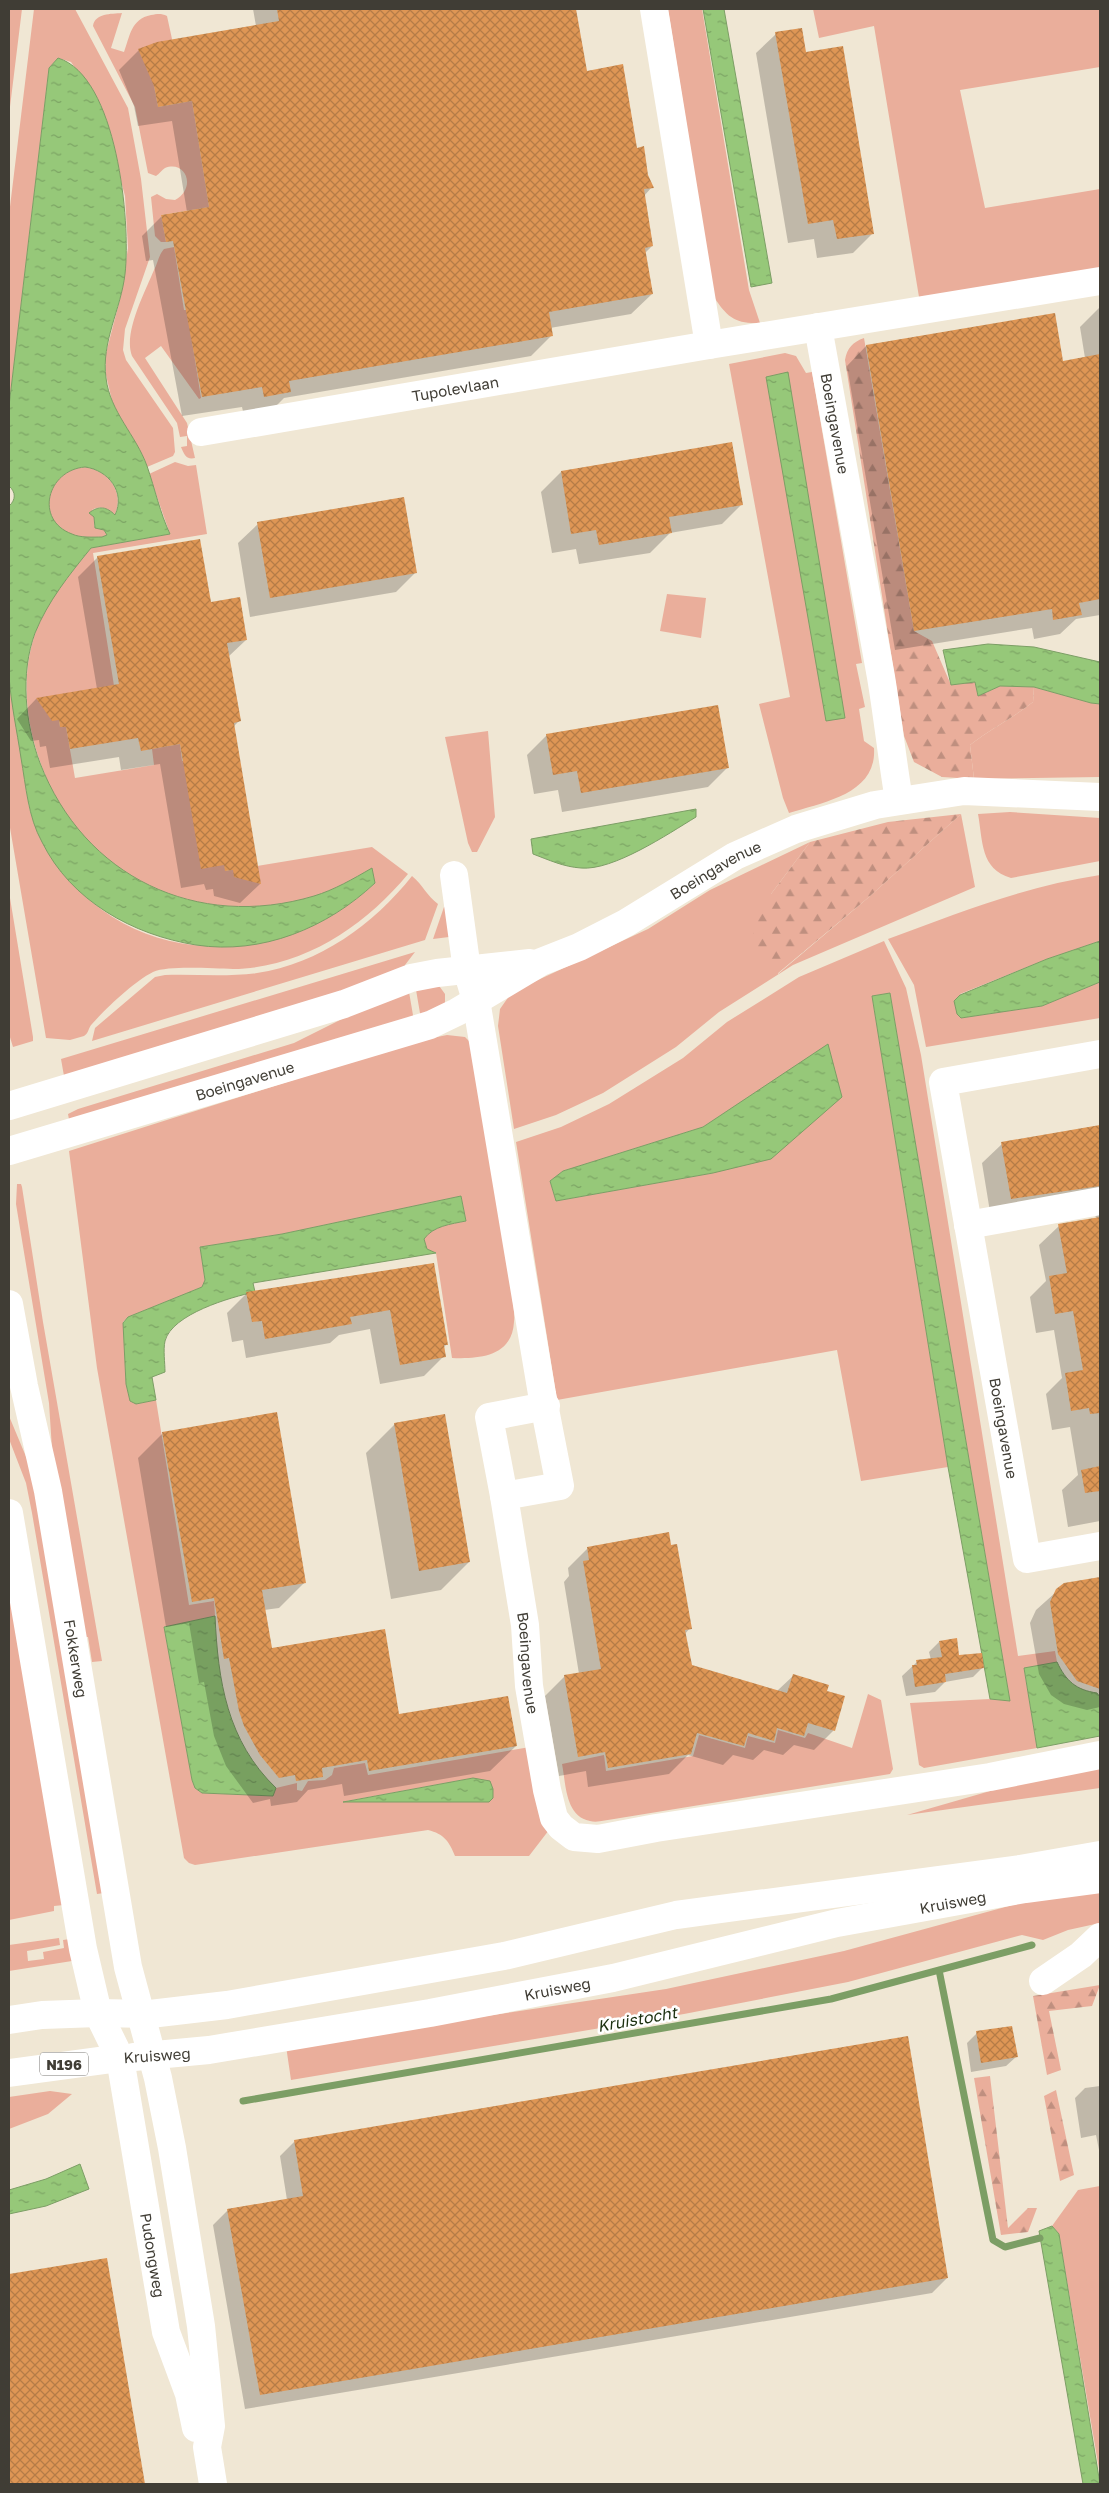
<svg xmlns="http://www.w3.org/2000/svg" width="1109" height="2493" viewBox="0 0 1109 2493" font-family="'Golos Text',sans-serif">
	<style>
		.green { fill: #eaae9b; fill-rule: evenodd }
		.forest { fill: url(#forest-firs) }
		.water { fill: url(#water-ripples); stroke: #7c9e65; fill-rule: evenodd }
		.shadow { fill: #0003 }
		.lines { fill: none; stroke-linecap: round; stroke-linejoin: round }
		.stream { stroke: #7c9e65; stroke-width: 7 }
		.building { fill: url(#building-cross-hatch) }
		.street { stroke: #fff; stroke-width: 28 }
		.secondary { stroke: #fff; stroke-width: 28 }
		.primary { stroke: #fff; stroke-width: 28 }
		.labels { text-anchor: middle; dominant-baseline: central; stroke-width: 5; stroke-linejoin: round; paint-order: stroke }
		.shield { fill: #fff; stroke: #797772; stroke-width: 1 }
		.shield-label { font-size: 14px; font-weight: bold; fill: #403d35 }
		.street-label { font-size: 15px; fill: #403d35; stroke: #fff }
		.water-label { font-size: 16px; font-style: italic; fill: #1d3111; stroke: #fff }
	</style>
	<defs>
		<pattern id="forest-firs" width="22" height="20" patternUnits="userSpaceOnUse" patternTransform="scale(1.25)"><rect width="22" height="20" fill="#eaae9b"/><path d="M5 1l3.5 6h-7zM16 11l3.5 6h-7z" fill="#bf8f7f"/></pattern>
		<pattern id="water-ripples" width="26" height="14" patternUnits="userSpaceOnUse" patternTransform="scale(1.25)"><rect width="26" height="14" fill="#96c879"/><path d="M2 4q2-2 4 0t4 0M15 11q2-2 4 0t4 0" fill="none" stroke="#7ca464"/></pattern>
		<pattern id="building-cross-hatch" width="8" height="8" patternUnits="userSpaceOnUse" patternTransform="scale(1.25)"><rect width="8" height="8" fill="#de9655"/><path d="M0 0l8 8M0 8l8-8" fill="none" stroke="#b57c47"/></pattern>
	</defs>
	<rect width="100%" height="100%" fill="#f0e7d4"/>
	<path class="green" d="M9,9h13l-13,106z
		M34,9h41l53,99 13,71 9,78 -25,72 -2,21 3,10 47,68 2,24 -2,4 -26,11 -34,-62 -7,-30 -1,-18 15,-58 8,-51 -3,-52 -24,-89 -30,-45 -13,-4 -9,10 -40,338v-191z
		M668,9h34l47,281 11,33c-25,1 -33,-6 -46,-26z
		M813,9h287v58l-140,23 25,118 115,-19v82l-180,32 -46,-277 -55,12z
		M122,13l-11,35 13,4c6,-16 7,-33 27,-37 6,-1 10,-2 16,1l5,23 -18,47 4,21 34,-6 17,106 -48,8 5,27h-5l-6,-6 -4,-39 6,-3 9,5 9,1c22,-12 11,-40 -10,-32 -3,2 -6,6 -9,8l-8,-3 -13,-66 -42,-81c2,-13 18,-12 29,-13z
		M174,247l10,63h3l14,88 -2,1 -38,-53 -16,12 42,65 8,35c-9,2 -11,-4 -14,-11l6,-1v-10l-7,1 -3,-14 -45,-67c-9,-23 13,-64 22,-86 4,-7 4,-14 10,-21z
		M785,353l11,3 10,17 6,-1 50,291 -6,1 9,43 -6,2 5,32 10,7c3,46 -50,54 -85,65l-6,-15 -24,-94 31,-7 -61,-333z
		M175,462l13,4 8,-1 11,69 -114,19 22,139 -59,10 4,25h6l9,51 79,-13 -2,-16 28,-5 2,17 8,-1 36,111 146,-24 36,27c-43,52 -105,94 -175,95 -19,0 -63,-4 -80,3 -18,9 -47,36 -61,52 -4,4 -3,9 -8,12l-14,4 -24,-2 -37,-216v-146c4,30 9,60 14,90 3,20 4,41 12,59 4,9 10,18 15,27 70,119 230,121 325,31l-4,-14c-18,10 -37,22 -58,28 -113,33 -229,-18 -271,-130 -16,-42 -21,-88 -8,-130 11,-35 35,-61 57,-89l79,-14 -21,-60z
		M85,467c23,3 41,26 29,49 -6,-8 -13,-11 -22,-6l2,7v9l10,3 3,6 -5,2c-8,0 -22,1 -31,-3 -37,-15 -24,-64 14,-67z
		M667,594l39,4 -5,40 -41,-7z
		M1034,687l57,16 9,1v73l-126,2 -4,-34c20,-16 43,-27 63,-43z
		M488,731l7,86 -18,35h-5l-4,-9 -23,-106z
		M1010,812l90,6v43l-89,17c-31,-9 -28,-37 -33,-64z
		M961,814l14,73 -182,78 -74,47 -43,35 -73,46 -47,22 -42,14 -16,-103 2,-17 12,-17 136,-63 62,-39 100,-48 -39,52 7,80 91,-77z
		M1100,875v66l-53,18 -87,35 1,24 81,-12 58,-24v36l-174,29 -12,-62 -26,-46c70,-26 138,-53 212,-64z
		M412,876c11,9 15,20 26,28l-13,36 -333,101 3,-13 60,-51 10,-2c30,-1 62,2 92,-2 62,-9 117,-49 155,-97z
		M9,892l24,145v4l-20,6 -4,-13z
		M444,907l5,2v28l-16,2z
		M884,941l22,47 15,67 97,601 37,-5 2,11 -33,7 13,79 -113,20 -5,-3 -9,-62 80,-4 20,2 -120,-708 -18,3 76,471 -87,14 -24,-131 -280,50 -41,-258 45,-15 48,-23 74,-46 44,-36 72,-45zM828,1045l-115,128 -157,28 -6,-20 13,-10 140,-44z
		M415,952l-10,13 1,7 -342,104 -3,-17z
		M437,983l8,11v11l-24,14 -6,-35z
		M408,986l6,35 -344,104 -2,-11 10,-5 216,-66z
		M447,1035l18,2 7,7 40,251c1,9 3,19 2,27 -2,35 -35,37 -62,36l-16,-105 -9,-4 -4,-10c10,-13 28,-15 43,-18l-5,-25 -179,38 -82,13 5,33 -3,7 -74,30 -5,5 3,62 4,16 6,4 20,-4 33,205 25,-4 1,15 -51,11 28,153 3,8 7,5 71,3 3,-8 21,-5v7l5,1 6,-10 17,-1 7,-5 2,-7 31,-5 3,12 162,-28 19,83 -20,26h-74c-6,-15 -11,-22 -27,-26l-233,35 -6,-2 -5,-5 -87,-490 -28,-217 344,-109zM473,1778l16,24 -142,-1z
		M17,1184h4l1,3 21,135 59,339 -10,1 -4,-25h-3l-33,-188 -3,-46 -33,-199z
		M9,1416l23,55 72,422 -7,1 -65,-381 -6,-30 -17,-44z
		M9,1580l55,325 -10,1v5l-45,9z
		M868,1694l13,6 12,69 -3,5 -276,45c-8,1 -17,4 -24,2 -25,-5 -24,-37 -28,-57l42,-9 2,16 87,-15 6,-21 46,13 3,-12 27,7 3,-13 27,8 3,-5 44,15z
		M1100,1768v20l-193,27 97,-28z
		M1100,1891v32l-32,7 -25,10 -21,-5 -174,47 -164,32 -393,66 -5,-34 380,-57 178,-38 176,-48z
		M59,1938l1,7 -33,6 1,10 16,-2 -1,-7 21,-4 -1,-8 7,-1 2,22 -63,10v-26z
		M50,2091l22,3 -24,20 -39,15v-32z
		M1100,2186v289l-41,-241 -7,-8 26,-36z"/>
	<path class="forest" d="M864,338l50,293 18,10 19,44 24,-3 3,14 22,-10 34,1 -1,15c-20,16 -43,27 -63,43l4,34 -32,-2 -28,-15 -10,-26 -59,-376c2,-12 8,-18 19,-22z
		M961,814l-92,83 -92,77 -18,-14 -6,-17v-19l18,-30 39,-52 78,-20z
		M1100,1985l-8,21 -43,5 12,59 -14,5 -14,-79z
		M990,2076l18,152 20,-20h9l-9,24 -27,3 -27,-157z
		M1056,2090l18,85 -14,6 -16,-85z"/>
	<path class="water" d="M703,9h21l48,274 -21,4z
		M58,58c59,18 73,164 67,216 -4,35 -24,68 -19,104 4,34 30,57 41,88 8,23 13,47 23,68l-79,14c-22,27 -43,53 -56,85 -15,41 -10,90 5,130 44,114 157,168 274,133 20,-6 39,-17 58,-28l3,15c-48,45 -113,72 -179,62 -63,-10 -125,-44 -154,-103 -14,-25 -16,-56 -21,-84 -4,-27 -10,-54 -12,-82 -2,-18 0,-38 0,-56 0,-38 0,-76 0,-114 7,-6 7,-14 0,-20v-80l40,-338zM85,467c23,3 41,25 30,48 -8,-8 -16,-10 -26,-2l5,4 1,11 9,2 3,5 -5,2c-8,0 -22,1 -30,-3 -38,-14 -25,-64 13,-67z
		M788,372l57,346 -19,3 -60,-344z
		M988,644l46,3 66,15v42l-9,-1 -57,-16 -34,-1 -22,10 -3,-14 -24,3 -8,-35z
		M696,809v8c-28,17 -83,54 -115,51 -17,-1 -32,-8 -48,-14l-2,-15z
		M1100,941v41l-58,24 -81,12 -4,-4 -3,-13 6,-6 87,-36z
		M890,993l120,708 -20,-2 -42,-232 -76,-471z
		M828,1044l14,53 -71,62 -58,14 -157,28 -6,-20 13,-10 140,-44z
		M461,1196l5,25c-15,3 -33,5 -42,18l3,10 9,4 -183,30 2,9c-24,5 -83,22 -90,49 -2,9 0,22 0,31l-13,5 4,23 -20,4 -6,-3 -4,-17 -3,-61 5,-6 74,-30 3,-7 -5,-33 82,-13z
		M215,1616c3,65 12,125 61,172l-3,8 -71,-3 -7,-5 -3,-8 -28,-153z
		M1057,1662c9,19 19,28 40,31l3,4v39l-63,12 -13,-80z
		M473,1778l17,3 3,8v9l-4,4h-146z
		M80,2164l9,25 -43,17 -37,8v-24l37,-11z
		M1052,2226l7,8 41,250h-17l-44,-253z"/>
	<path class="shadow" d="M253,9h322l11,63 50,77 16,38 -8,9 8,50 -7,7 7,41 -21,20 -81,14 1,8 -20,20 -247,42 -14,14 -26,4 -2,-9 -60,9 -29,-156 -7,1 -4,-25 20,-20 25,-4 -15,-91 -34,5 -4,-20 -15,-36 20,-20 117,-24z
		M776,34l29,20 68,179 -20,20 -36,5 -3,-19 -26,4 -32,-190z
		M1100,307v308l-24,4 -16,15 -26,5 -2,-11 -137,22 -48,-284 19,-20 196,16 23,-4 -5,-31z
		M731,443l10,62 -19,19 -52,9 -20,20 -71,11 -3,-15 -24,4 -11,-61 20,-20z
		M258,524l158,48 -20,20 -146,25 -12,-74z
		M98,557l112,46 36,37 -18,17 11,64 -6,6 27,157 -20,19 -26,-7 -1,-7 -7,1 -2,-6 -23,4 -21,-124 -39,6 -2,-13 -69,11 -4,-22 -6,1 -1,-7 -8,1 -14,-22 19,-20 61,-10 -19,-112z
		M547,735l181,32 -20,20 -146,25 -4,-22 -24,4 -7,-39z
		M1100,1127v394l-32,6 -6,-37 16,-15 -8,-48 -18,3 -6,-36 16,-16 -8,-48 -18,3 -6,-36 16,-16 -7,-36 20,-19 38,-7 -5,-9 -101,8 -9,-55 20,-19z
		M433,1265l14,79 -4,4 1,8 -20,20 -44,8 -10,-55 -31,6 -9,8 -84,15 -3,-18 -11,2 -5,-29 20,-20z
		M395,1424l74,138 -28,28 -50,9 -25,-146z
		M163,1433l142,149 -26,26 -15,2 7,40 127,65 118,31 -26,25 -146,25 -2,-12 -34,6 -11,12 -26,4 -1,-7 -17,4 -27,-37 -12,-30 -10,-54 -5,1 -10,-60 -23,4 -28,-169z
		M668,1533l22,95 -5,6 6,32 86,25 16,-15 33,16 8,38 -20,20 -20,-5 -11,10 -19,-5 -11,10 -20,-5 -10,10 -35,-10 -19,19 -81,13 -2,-16 -27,5 -14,-80 20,-20 14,-2 -15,-92 5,-6 -1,-8 20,-20z
		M1100,1578v129l-13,3 -23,-6 -13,-9 -12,-21 -9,-51 6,-13 29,-26z
		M939,1642l19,15 25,10 -10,10 -28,5 -10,10 -29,4 -4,-20 15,-14 14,-2 -2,-8z
		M977,2033l39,24 -10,9 -35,6 -4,-29z
		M1100,2086v64h-1l-3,-15 -15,3 -6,-40 10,-10z
		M295,2141l652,137 -15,15 -687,116 -32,-184 15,-15 59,-10 -7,-44z
		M106,2259l38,225h-135v-209z"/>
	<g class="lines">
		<path class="stream" d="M939,1970l54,270 12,7 35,-9
			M243,2101l588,-102 201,-54"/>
	</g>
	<path class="building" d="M277,9h299l11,62 36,-7 14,84 7,-2 4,29 6,13 -10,1 9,57 -8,2 8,46 -104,18 4,24 -264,45 2,11 -27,5 -2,-10 -60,10 -29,-156 -7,1 -5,-27 48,-8 -17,-106 -34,6 -4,-21 -16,-37 19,-7 122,-21z
		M802,28l4,24 37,-6 31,188 -37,5 -4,-19 -25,4 -33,-192z
		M1055,313l8,48 37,-7v245l-21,4 3,12 -29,5 -1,-11 -138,22 -48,-286z
		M732,442l11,63 -74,12 3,16 -73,12 -3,-15 -25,4 -10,-63z
		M404,497l13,76 -147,25 -13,-76z
		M200,539l11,63 29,-5 7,43 -20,3 14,78 -7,2 27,161 -27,-7 -1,-7 -8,1 -1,-6 -23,4 -21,-125 -39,7 -3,-13 -68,11 -4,-22h-6l-1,-7 -7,1 -16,-23 83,-14 -22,-128z
		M718,705l11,63 -148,25 -4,-22 -24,4 -7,-41z
		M1100,1125v61l-89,13 -10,-57z
		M1100,1217v196l-10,1 -1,-6 -18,3 -6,-38 18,-3 -10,-59 -18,3 -6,-38 18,-3 -9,-49z
		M434,1263l14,82h-4l2,12 -46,8 -10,-55 -40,7 2,7 -87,15 -3,-18 -10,1 -6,-30z
		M277,1412l29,171 -44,7 10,58 113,-19 14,85 109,-18 9,50 -148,25 -2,-11 -45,8 1,9 -27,4 -1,-6 -16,3 -19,-23 -16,-29 -5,-15 -10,-53 -5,1 -10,-61 -22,4 -30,-170z
		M445,1414l25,148 -51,9 -25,-148z
		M1100,1466v25l-15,2 -4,-23z
		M669,1532l2,13 6,-1 15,85 -7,1 7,35 95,28 6,-19 36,11 -2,6 18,5 -10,35 -27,-8 -4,13 -27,-8 -3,13 -26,-8 -4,13 -47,-13 -6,21 -83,14 -3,-16 -27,5 -14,-82 37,-6 -18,-108 6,-1 -2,-13z
		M1100,1577v112l-23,-8 -19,-27 -8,-52 6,-13 8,-6z
		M957,1638l2,17 23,-2 2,15 -39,6 1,8 -31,5 -3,-22h5l-1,-5 26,-3 -3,-16z
		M1012,2026l6,31 -37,6 -5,-32z
		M908,2036l40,242 -688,117 -33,-186 76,-13 -9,-56z
		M107,2258l38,226h-136v-210z"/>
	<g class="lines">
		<g class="street">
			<path d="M654,9l55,336"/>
			<path id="s1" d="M818,327l63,350c7,42 11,82 18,123"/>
			<path id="s2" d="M201,432l508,-87 391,-64"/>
			<path id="s3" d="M454,875l13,95 9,30 66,394 18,92 -56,10 21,129 4,61 18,104 7,28 7,9 13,10 24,2 58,-11 334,-51 110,-22"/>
			<path id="s4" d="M1100,1054l-157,28 84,477 73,-13"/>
			<path d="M968,1225l132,-24"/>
			<path d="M504,1496l-15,-79 57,-11"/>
			<path d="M1043,1981l38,-26 19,-18"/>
		</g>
		<g class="secondary">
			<path d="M9,1106l335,-102 67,-26 26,-5 93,-10"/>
			<path id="s5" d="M9,1151l421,-126 27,-13 84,-50 38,-15 47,-24 109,-67 61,-27 79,-24 89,-14 136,6"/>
			<path id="s6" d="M9,1304l15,82 24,105 80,476 30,111 14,70 29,178 10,100 -4,21 6,37"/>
			<path id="s7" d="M9,1513l74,436 15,64 22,45 46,274 23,62 7,34"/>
			<path d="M98,2013l52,1 77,-9 277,-49 172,-41 344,-46 80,-14"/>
			<path id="s8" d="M134,2057l75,-7 221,-37 183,-35 224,-55 188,-34 75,-10"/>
		</g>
		<path class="primary" d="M9,2020l33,-5 56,-2
			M9,2073l111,-15"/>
	</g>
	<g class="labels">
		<rect class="shield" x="40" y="2052.5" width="48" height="23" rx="4"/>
		<g class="shield-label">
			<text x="64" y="2064">N196</text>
		</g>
		<g class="street-label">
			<text stroke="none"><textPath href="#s2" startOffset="258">Tupolevlaan</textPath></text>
			<text stroke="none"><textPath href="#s1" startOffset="98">Boeingavenue</textPath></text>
			<text stroke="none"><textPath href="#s5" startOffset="765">Boeingavenue</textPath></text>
			<text stroke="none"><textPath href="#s5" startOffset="246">Boeingavenue</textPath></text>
			<text stroke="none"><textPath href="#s4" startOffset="511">Boeingavenue</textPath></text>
			<text stroke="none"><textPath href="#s6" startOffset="361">Fokkerweg</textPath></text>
			<text stroke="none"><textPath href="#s3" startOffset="846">Boeingavenue</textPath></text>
			<text stroke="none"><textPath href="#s8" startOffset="834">Kruisweg</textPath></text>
			<text stroke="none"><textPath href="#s8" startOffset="429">Kruisweg</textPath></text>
			<text transform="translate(157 2055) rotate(-4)">Kruisweg</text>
			<text stroke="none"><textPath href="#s7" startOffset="758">Pudongweg</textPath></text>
		</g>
		<g class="water-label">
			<text transform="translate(637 2019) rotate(-10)">Kruistocht</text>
		</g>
	</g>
	<rect width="1109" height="2493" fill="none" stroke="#403d35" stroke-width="20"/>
</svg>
